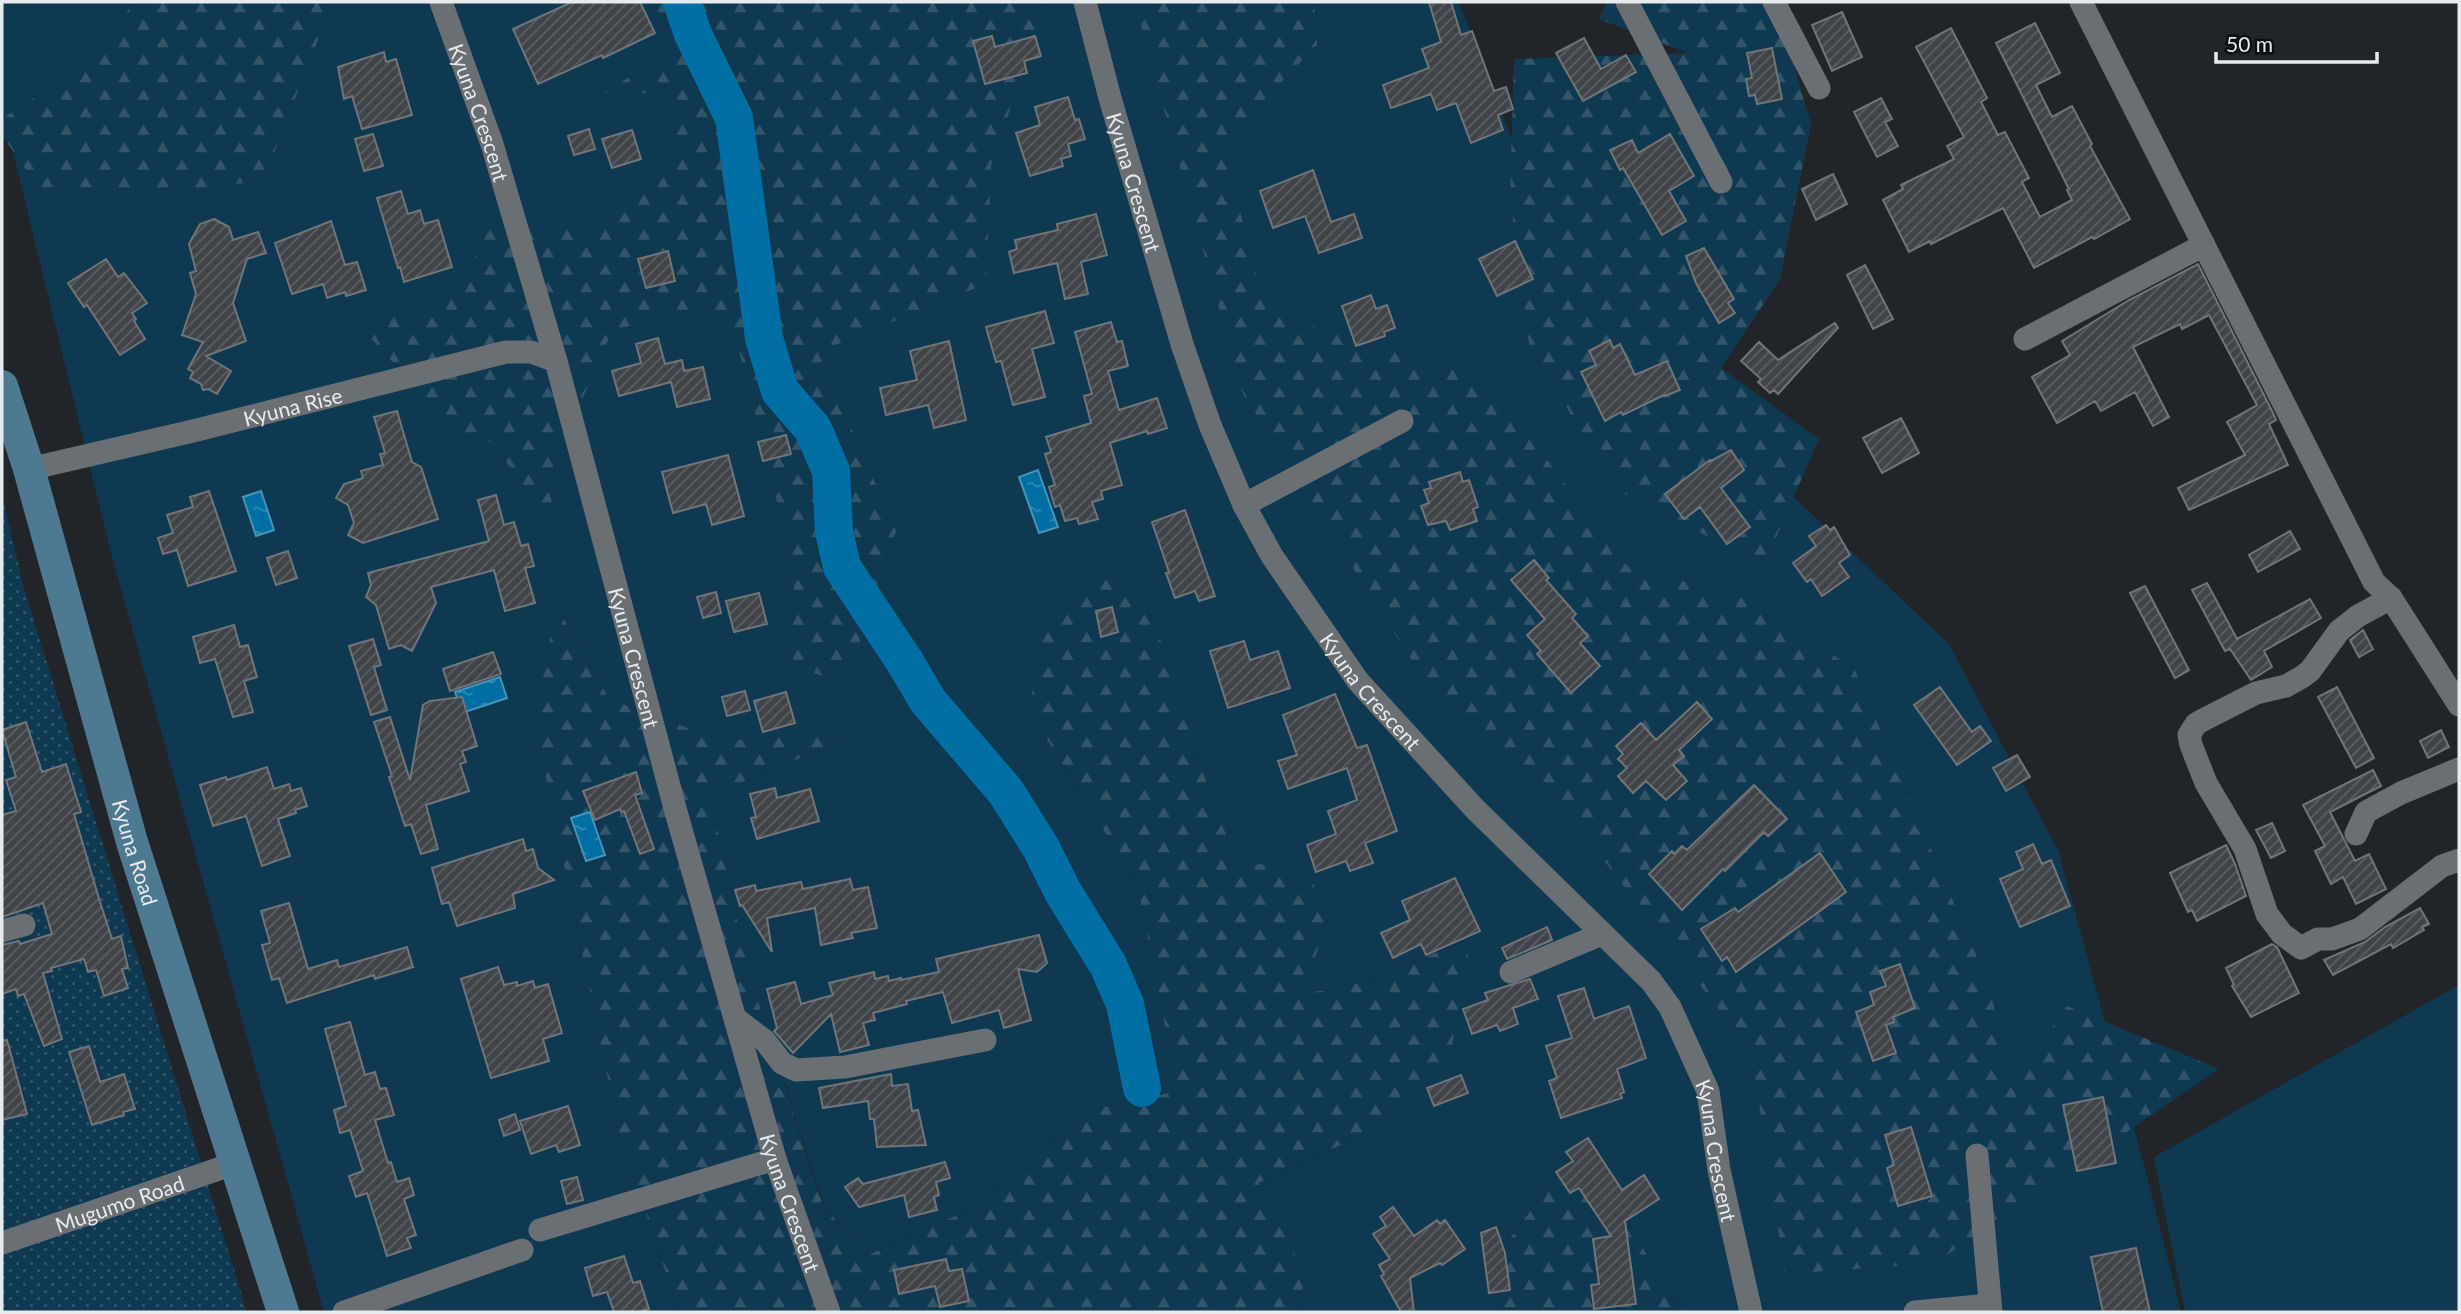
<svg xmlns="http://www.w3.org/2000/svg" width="2461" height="1314" viewBox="0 0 2461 1314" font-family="Lato,sans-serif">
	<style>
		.grass { fill: #0f3851 }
		.forest { fill: url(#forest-firs) }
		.garden { fill: url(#garden-dots) }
		.water { fill: url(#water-ripples); stroke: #4694b9; stroke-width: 2 }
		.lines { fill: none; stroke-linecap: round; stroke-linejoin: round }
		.river { stroke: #006fa3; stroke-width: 38 }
		.building { fill: url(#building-hatch); stroke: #6f7578; stroke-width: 2 }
		.minor { stroke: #6a6f73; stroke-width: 23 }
		.secondary { stroke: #4e7a91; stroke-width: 32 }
		.labels { text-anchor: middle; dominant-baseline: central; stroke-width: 6; stroke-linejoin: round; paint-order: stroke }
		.street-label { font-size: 21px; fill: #e8ebed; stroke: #0c0e10 }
	</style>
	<defs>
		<pattern id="forest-firs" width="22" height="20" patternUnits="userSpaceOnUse" patternTransform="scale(1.75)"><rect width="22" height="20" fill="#0f3851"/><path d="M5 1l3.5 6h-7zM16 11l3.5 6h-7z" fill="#32556a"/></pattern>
		<pattern id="garden-dots" width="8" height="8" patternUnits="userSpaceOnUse" patternTransform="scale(1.75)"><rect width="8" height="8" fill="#0f3851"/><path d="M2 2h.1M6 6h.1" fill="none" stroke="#32556a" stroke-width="1.8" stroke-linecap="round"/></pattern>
		<pattern id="water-ripples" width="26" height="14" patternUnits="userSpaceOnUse" patternTransform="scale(1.75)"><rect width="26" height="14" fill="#006fa3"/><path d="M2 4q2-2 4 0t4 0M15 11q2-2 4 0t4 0" fill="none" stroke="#328bb4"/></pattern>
		<pattern id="building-hatch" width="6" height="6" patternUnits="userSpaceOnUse" patternTransform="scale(1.75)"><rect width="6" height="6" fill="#404448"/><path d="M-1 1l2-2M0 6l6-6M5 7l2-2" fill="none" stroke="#5c5f63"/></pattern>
	</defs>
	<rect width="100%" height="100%" fill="#212529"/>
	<path class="grass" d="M2,2h1457l79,205 172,211 239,226 109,206 85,311 38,151h-499l-102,-167 -89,117 6,50h-199l6,-37 -45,-92 105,-49 106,-196 -105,44 -61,12 23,-74 -92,-61 -40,-109 -165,-38 107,172 41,207 -97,21 -101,93 -114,51 -43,-53 -76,-237 -37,-171 152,-62 -138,8 -115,-42 -52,-93 -22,118 84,409 60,179h-355l-213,-759 -109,-446z
		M2459,985v327h-274l-31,-155z"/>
	<path class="forest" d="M130,2h200l-7,25 -60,154 -112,13 -110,-4 -39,-54v-17l117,-79z
		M654,2h392l-55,164 -5,118 -168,68 78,179 -50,152 -53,-16 1,-98 -63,-250 -53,-8 -66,20 -65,149 13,59 -68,-97 -37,-10 -94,-105 102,-31 23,-76 102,10 88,-64 -7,-72 -65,-2 68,-40z
		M1137,2h177l3,43 -70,73 -19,47 38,147 222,69 138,184 127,36 102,69 135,318 21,99 56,-81 152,63 -284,194 -150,11 -34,-223 -169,-219 -161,-157 -178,-281 -101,-364z
		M1607,2h169l35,122 -31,155 -59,89 98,71 -55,126 -149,-76 -86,-145 -19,-148 4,-137 174,-6 -89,-34z
		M1114,562l42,64 39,124 40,109 75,15 17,46 -23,74 61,-12 106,-44 -20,114 -87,82 -105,49 46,92 -7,37h-619l-60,-179 -84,-409 21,-119 53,94 115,42 140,-9 -154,63 37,171 75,237 44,53 114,-51 101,-93 97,-21 -41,-207 -107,-172 10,-95z
		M1580,1145l102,167h-185l-6,-49z"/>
	<path class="garden" d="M2,495l22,93 223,724h-245z"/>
	<path class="water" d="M1038,470l20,57 -19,6 -20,-56z
		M261,491l13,39 -18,6 -13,-39z
		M500,677l7,21 -45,15 -7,-21z
		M590,812l15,43 -19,6 -15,-43z"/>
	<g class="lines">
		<path class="river" d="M682,2l11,32 41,84 30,220 16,53 33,38 18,42 3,61 8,35 63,95 23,39 78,91 35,56 22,44 45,73 17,39 17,84"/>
	</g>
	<path class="building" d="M572,2h68l15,31 -52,25 -1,-3 -64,29 -25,-55z
		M1429,2h22l10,33 11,-4 22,60 12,-4 7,22 -15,6 5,15 -32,13 -15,-40 -19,7 -6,-16 -40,14 -8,-23 46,-17 -7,-19 19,-7z
		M1842,12l20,45 -30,14 -20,-46z
		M2035,23l25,50 -24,12 16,32 20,-11 20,38 -2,2 40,73 -36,20 -2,-2 -58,31 -31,-60 -72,36 -1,-3 -21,11 -26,-52 20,-11 -2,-4 53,-26 -7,-13 17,-9 -48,-90 35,-19 36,70 -6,4 17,33 7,-3 24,46 -7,4 18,35 32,-17 -5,-10 2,-1 -73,-146z
		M992,36l3,11 40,-11 6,20 -17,5 3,12 -42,11 -12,-43z
		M1584,38l17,31 25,-14 10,17 -53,29 -27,-48z
		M1772,48l10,51 -25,5 -2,-9 -6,1 -3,-17 6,-1 -5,-25z
		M384,52l2,10 10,-3 16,56 -50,14 -10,-33 -8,3 -6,-32z
		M1068,97l7,23 4,-1 6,20 -17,5 3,12 -10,3 2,7 -33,10 -14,-43 24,-8 -5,-18z
		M1881,98l11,21 -7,3 13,24 -21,11 -23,-45z
		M589,129l6,20 -21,6 -6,-19z
		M632,130l9,29 -29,9 -10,-29z
		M373,134l10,32 -19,5 -9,-32z
		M1670,134l24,42 -25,15 17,30 -24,14 -39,-67 -3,2 -10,-20 22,-10 6,13z
		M1313,170l18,52 23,-8 8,24 -43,15 -14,-37 -32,12 -13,-37z
		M1833,174l14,30 -31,16 -14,-31z
		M401,191l7,23 12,-4 4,14 14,-4 14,47 -48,15 -4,-15 -2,1 -21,-70z
		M1096,214l11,41 -26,7 7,32 -23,5 -8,-36 -43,10 -5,-21 8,-3 -2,-9 43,-10 -1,-6z
		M214,219l15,8 4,13 25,-8 8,21 -19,6 -14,44 13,38 -40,15 25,15 -14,23 -9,-5 -5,1 -2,-6 -11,-6 3,-6 -5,-3 15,-27 -21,-7 14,-41 -6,-21 6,-2 -7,-27 11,-20z
		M331,221l14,44 12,-3 9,28 -20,6 -1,-4 -18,6 -4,-14 -31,10 -17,-51z
		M1515,241l18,38 -36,17 -18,-37z
		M1704,248l30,51 -6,4 7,10 -16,10 -23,-40 -10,-27z
		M668,251l7,30 -29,7 -8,-29z
		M106,259l12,18 6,-4 23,30 -15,10 4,6 -2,2 11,18 -25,16 -33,-50 -3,2 -16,-24z
		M2198,264l75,149 3,7 -7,4 19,41 -99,45 -11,-22 67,-33 -18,-33 30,-17 -48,-90 -27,14 -2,-5 -47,23 36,70 -16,9 -18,-34 -34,19 -6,-10 -38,22 -25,-46 38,-22 -8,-14 67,-41z
		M1865,265l28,54 -20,10 -26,-54z
		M1371,295l5,14 11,-4 8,23 -11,4 1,4 -29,10 -14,-40z
		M1045,311l9,32 -22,6 13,48 -32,8 -12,-44 -5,1 -10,-35z
		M1111,322l6,20 5,-1 6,25 -20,5 11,39 38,-12 10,30 -19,6 -1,-3 -37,12 12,42 -21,6 2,8 -11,3 6,17 -19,5 -2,-6 -12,3 -5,-16 -5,2 -6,-20 6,-2 -10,-31 6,-2 -5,-15 45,-14 -7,-27 8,-2 -17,-62z
		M1835,323l3,5 -60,66 -4,-4 -4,3 -12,-11 3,-3 -20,-18 18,-19 19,18z
		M658,338l7,26 17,-4 2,11 19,-4 7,32 -33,8 -6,-25 -52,14 -7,-25 29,-8 -5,-19z
		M1610,340l3,8 7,-4 15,31 32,-14 13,29 -15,6 -1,-1 -41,20 -2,-3 -16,9 -24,-49 15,-7 -7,-14z
		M949,341l17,79 -32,8 -6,-23 -42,10 -6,-27 37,-8 -7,-29z
		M397,411l15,51 9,5 17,52 -75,24 -15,-8 6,-12 -6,-18 -12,-7 8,-14 19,-6 -2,-7 22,-6 -3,-11 5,-1 -11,-36z
		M1901,418l18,35 -37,20 -19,-35z
		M786,435l5,19 -28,7 -5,-19z
		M1731,450l13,20 -23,18 29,39 -23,17 -27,-37 -16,12 -19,-25 45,-34 1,1z
		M728,455l16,61 -32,9 -6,-21 -33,9 -11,-41z
		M1460,472l3,10 6,-2 9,27 -5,2 4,12 -27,9 -4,-9 -18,4 -7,-19 8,-3 -5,-13 7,-2 -2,-6z
		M209,491l27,80 -48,15 -11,-36 -14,4 -5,-16 15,-5 -6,-18 26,-8 -3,-10z
		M496,495l8,30 10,-3 7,24 7,-2 6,22 -9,2 10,35 -30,8 -11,-41 -63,17 5,16 -24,48 -11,-6 -12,4 -13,-44 -10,-8 5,-12 -3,-12 121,-32 -11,-41z
		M1185,510l30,86 -16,5 -4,-10 -20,7 -9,-25 3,-1 -17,-50z
		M1826,525l4,5 4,-3 16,28 -11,8 10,14 -27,19 -11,-17 -4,3 -14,-19 23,-17 -7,-10z
		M2290,531l10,18 -42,23 -9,-17z
		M288,551l9,27 -21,7 -9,-27z
		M1534,560l15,18 -3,2 30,34 -4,4 16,18 -8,7 20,23 -29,27 -34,-39 4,-3 -14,-16 18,-16 -34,-39z
		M2207,583l30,56 73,-40 11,19 -57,33 8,16 -21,13 -21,-31 -5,2 -33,-61z
		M2145,586l44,84 -14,8 -45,-85z
		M716,592l5,21 -18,5 -6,-21z
		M759,593l8,31 -33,8 -8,-31z
		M1112,607l6,25 -17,5 -5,-26z
		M234,625l6,22 8,-2 9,32 -13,4 9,31 -20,5 -18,-58 -15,4 -7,-26z
		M2363,630l10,19 -14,8 -9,-17z
		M373,639l8,26 -7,2 13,43 -16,5 -22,-69z
		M1244,641l6,19 28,-9 12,37 -62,20 -18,-57z
		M493,652l8,22 -51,17 -7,-22z
		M1940,687l32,45 8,-6 11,15 -34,24 -43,-60z
		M2337,687l37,71 -18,10 -38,-71z
		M745,691l5,19 -23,6 -5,-19z
		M786,692l9,31 -32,9 -9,-31z
		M1335,694l22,54 10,-3 30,86 -32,12 8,20 -23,8 -4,-10 -30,11 -9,-27 29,-11 -8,-23 29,-11 -10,-32 -59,21 -10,-28 19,-6 -14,-40z
		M462,697l15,49 -15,5 4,11 -6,2 9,27 -43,14 12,44 -17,5 -10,-30 -6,2 -16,-49 3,-1 -18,-54 16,-5 20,63 13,-75 7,-4z
		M1697,702l15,17 -33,31 5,6 -11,9 14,16 -21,19 -20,-19 -13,12 -15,-17 9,-8 -9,-9 5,-5 -7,-8 25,-23 15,17z
		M26,722l16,50 24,-8 15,48 -7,2 26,88 12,37 9,-3 7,32 -6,1 6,19 -24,8 -8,-26 -8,2 -4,-13 -33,9 1,3 -9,2 19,66 -18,7 -20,-52 -6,2 -2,-7 -14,5v-49l17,-4 1,3 32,-10 -9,-31 -41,14v-102l14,-4 -10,-31 10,-3 -14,-47z
		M2441,730l8,17 -21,11 -8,-17z
		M2017,755l13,22 -24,14 -13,-23z
		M267,767l7,22 15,-5 2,7 10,-3 6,18 -12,4 1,3 -18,6 12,37 -28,10 -16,-50 -33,10 -13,-41 26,-8 1,3z
		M2373,770l8,16 -51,26 25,49 14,-7 17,35 -30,15 -13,-27 -12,7 -16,-33 10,-5 -22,-41z
		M636,772l6,21 -7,2 19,54 -14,5 -16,-43 -3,1 -1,-3 -25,11 -12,-29z
		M1754,785l33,34 -19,17 -4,-4 -39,39 -2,-2 -41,41 -33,-36 23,-23 2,3 8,-8 5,4z
		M775,788l2,10 33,-9 9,32 -62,18 -6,-21 5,-1 -6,-23z
		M2272,823l13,28 -14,7 -15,-28z
		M523,839l3,12 7,-2 5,19 16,12 -41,14 2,14 -58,18 -8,-24 -7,2 -10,-36z
		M2033,844l9,20 9,-4 19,46 -50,21 -20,-48 23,-10 -7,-17z
		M2226,845l9,19 11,32 -49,25 -5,-11 -4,2 -18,-39z
		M1820,853l26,39 -110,80 -9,-15 -5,4 -21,-32 34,-21 3,4z
		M1455,878l25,53 -54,24 -5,-11 -28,14 -12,-25 29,-13 -8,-19z
		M850,879l3,11 15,-3 9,41 -26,5 2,5 -32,7 -6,-37 -48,10 5,34 -30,-47 -2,1 -5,-16 20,-5 1,6 45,-9 2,7z
		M289,903l19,66 29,-9 2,7 68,-20 6,20 -38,12 -1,-4 -87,28 -8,-25 -7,2 -10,-35 8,-2 -9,-32z
		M2420,908l9,16 -7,3 2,3 -31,18 -2,-4 -58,31 -9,-15 41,-18 20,-15z
		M1547,927l5,13 -45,19 -5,-11z
		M1039,935l8,28 -10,9 -19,-3 13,51 -27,8 -5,-18 -47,13 -9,-31 -37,9 1,3 -34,9 2,7 -12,3 6,22 -29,7 -9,-38 -38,39 -19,-22 3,-3 -10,-39 28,-7 6,22 32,-9 -4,-12 45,-11 1,7 13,-3 1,5 12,-3v2l38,-8 -3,-13z
		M2272,944l5,3 22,46 -48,24 -19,-31 2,-1 -8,-17z
		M1900,964l15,44 -22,9 1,5 -8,3 10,28 -23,8 -17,-49 18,-7 -4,-13 16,-6 -6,-15z
		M498,967l6,18 13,-3v4l16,-5 2,7 13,-4 14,49 -19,6 6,22 -58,17 -30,-99z
		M1530,979l8,20 -25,9 5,16 -18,7 -3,-6 -25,9 -9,-25 25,-9 -3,-7z
		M1584,988l10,31 35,-13 17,52 -29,11 7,23 -4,2 2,4 -61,20 -12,-37 8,-3 -11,-32 26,-8 -14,-42z
		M350,1022l15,53 10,-3 5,17 6,-1 8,27 -19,5 13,43 3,-1 6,20 12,-4 5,17 -10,4 12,36 -9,3 4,10 -24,8 -20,-63 -11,4 -7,-21 14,-5 -13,-41 -10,3 -6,-23 12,-4 -21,-77z
		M7,1040l20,74 -25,6v-79z
		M89,1046l11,36 24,-8 11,35 -12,3 1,3 -32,10 -23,-73z
		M891,1074l1,12 16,-2 4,27 6,-1 8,35 -49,2 -3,-28h-4l-2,-18 -45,7 -4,-20z
		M1461,1075l7,18 -34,13 -7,-18z
		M2103,1097l13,66 -39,8 -14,-66z
		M568,1106l12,39 -21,7 -3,-7 -25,9 -11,-33z
		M515,1114l5,16 -16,6 -5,-16z
		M1911,1127l21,69 -34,10 -11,-38 7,-3 -9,-30z
		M1588,1138l34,52 22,-15 15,24 -34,22 11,83 -42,5 -3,-24 8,-1 -6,-45 18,-3 -32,-48 -9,5 -14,-21 17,-11 -7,-9z
		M945,1162l5,16 -14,4 3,13 -5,2 3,13 -28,7 -5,-22 -45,12 -14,-20 13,-9 5,6z
		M577,1177l6,23 -16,4 -6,-23z
		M1393,1207l21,29 23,-16 3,4 5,-4 20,29 -23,16 -2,-2 -30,15 4,34h-13l-20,-36 3,-2 -5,-9 11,-6 -17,-25 13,-8 -6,-9z
		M1496,1227l9,26 5,37 -21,3 -8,-60z
		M2136,1248l14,64h-47l-12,-55z
		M624,1256l9,27 7,-2 9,28 -10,3h-25l-7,-20 -14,4 -8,-28z
		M946,1259l3,12 13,-2 7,32 -29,6 -5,-21 -36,8 -5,-24z"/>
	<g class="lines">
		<g class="minor">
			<path id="s1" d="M441,2l51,142 64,217 120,451 99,347 54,153"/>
			<path id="s2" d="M1085,2l25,96 72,246 28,81 34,80 28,51 86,125 117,128 176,172 19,26 38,84 11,79 32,142"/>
			<path d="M1627,2l94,180"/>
			<path d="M1774,2l45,86"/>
			<path d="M2081,2l293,580 17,16 68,107"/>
			<path d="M2025,339l179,-94"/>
			<path id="s3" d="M29,469l164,-38 313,-79h25l25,9"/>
			<path d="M1244,505l158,-84"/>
			<path d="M2391,598l-33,18 -19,15 -29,40 -8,6 -16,9 -30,7 -53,27 -7,4 -7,11 2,10 15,38 39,66 22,65 15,20 19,14 17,-9h14l28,-10 82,-63 17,-6"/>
			<path d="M2356,834l10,-22 35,-19 58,-24"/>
			<path d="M2,931l22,-6"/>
			<path d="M1511,972l91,-38"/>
			<path d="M736,1019l29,22 17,22 14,7 49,-3 140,-27"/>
			<path d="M1977,1155l14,157"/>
			<path d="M540,1230l235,-71"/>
			<path id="s4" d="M2,1243l234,-80"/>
			<path d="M344,1312l178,-62"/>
			<path d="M1915,1312l74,-7"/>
		</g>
		<path class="secondary" id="s5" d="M2,386l27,83 103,373 151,470"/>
	</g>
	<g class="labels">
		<g class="street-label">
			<text stroke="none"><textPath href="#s1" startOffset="117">Kyuna Crescent</textPath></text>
			<text stroke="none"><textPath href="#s2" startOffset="187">Kyuna Crescent</textPath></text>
			<text stroke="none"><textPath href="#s3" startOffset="271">Kyuna Rise</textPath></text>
			<text stroke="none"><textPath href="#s1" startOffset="684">Kyuna Crescent</textPath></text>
			<text stroke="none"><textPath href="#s2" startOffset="754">Kyuna Crescent</textPath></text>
			<text stroke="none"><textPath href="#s5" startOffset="485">Kyuna Road</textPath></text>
			<text stroke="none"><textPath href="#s2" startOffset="1342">Kyuna Crescent</textPath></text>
			<text stroke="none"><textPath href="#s1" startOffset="1251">Kyuna Crescent</textPath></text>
			<text stroke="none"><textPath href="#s4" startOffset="124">Mugumo Road</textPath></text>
		</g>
	</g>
	<rect width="2461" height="1314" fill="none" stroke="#e8ebed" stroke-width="7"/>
	<path d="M2216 52v10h161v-10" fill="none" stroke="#e8ebed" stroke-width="3.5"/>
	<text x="2226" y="52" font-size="21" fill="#e8ebed" stroke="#0c0e10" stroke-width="5" paint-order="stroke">50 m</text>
</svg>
